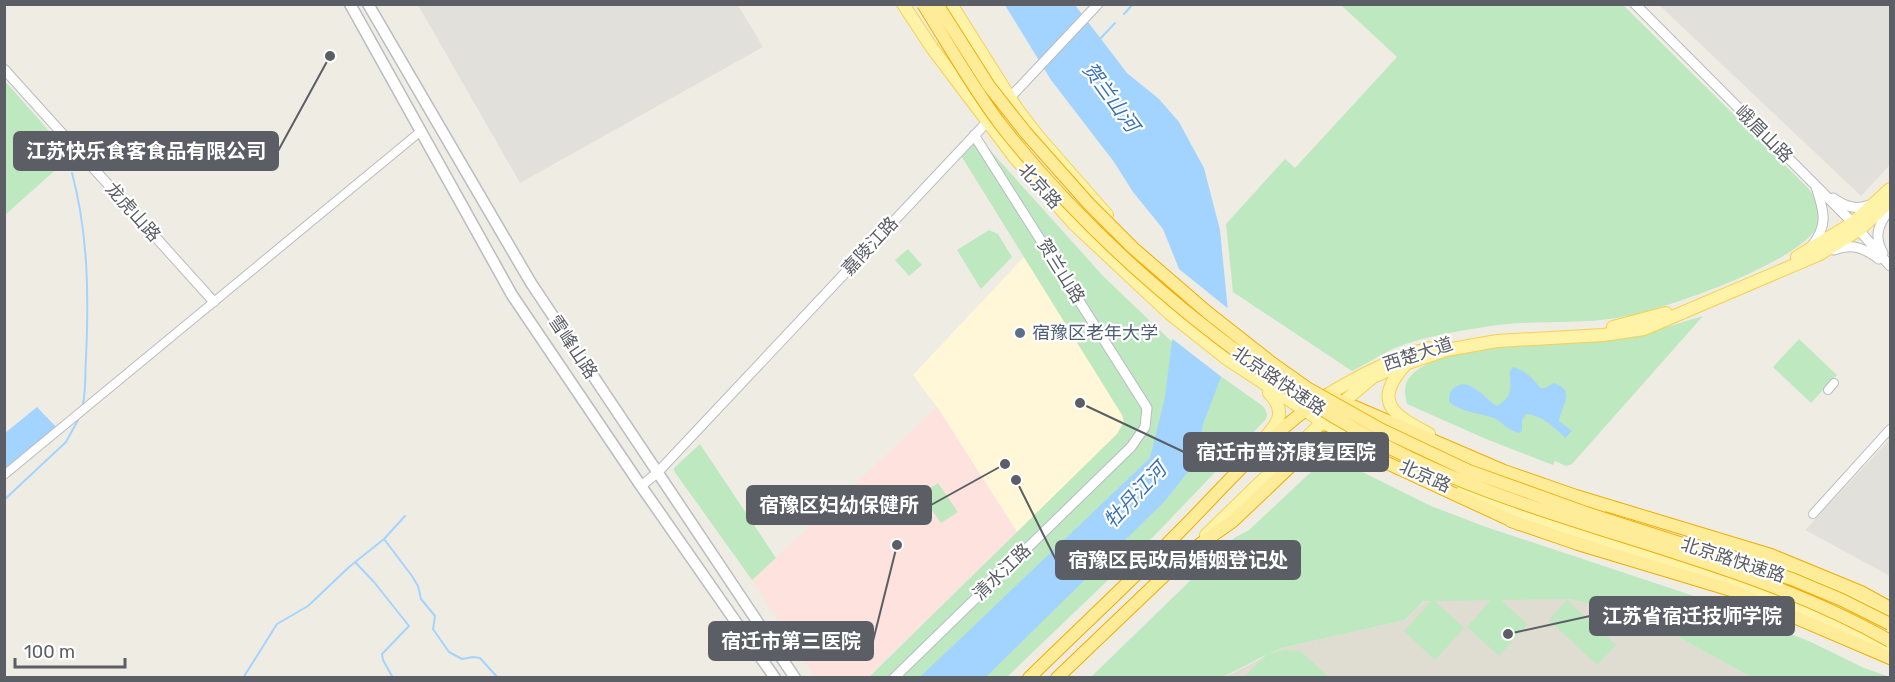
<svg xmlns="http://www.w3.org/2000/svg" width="1895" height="682" viewBox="0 0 1895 682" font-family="Rubik,'Noto Sans SC',sans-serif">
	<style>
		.commercial { fill: #fff7d8 }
		.industrial { fill: #e2e0db }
		.education { fill: #dfdcd2 }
		.medical { fill: #fde2de }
		.green { fill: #bee8bf }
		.water { fill: #a3d4ff }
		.pier { fill: #efede3 }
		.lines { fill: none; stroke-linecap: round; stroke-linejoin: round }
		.stream { stroke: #a3d4ff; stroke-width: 2 }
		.minor-casing { stroke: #b8bbc0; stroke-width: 10 }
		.tertiary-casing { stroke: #b8bbc0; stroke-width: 11 }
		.secondary-casing { stroke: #b9bcc2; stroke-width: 13 }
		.primary-casing { stroke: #f9cf51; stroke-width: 14 }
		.trunk-casing { stroke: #f2ad00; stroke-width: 14 }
		.minor { stroke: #fff; stroke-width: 8 }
		.tertiary { stroke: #fff; stroke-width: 9 }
		.secondary { stroke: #fff; stroke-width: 10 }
		.primary { stroke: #fff3a8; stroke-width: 12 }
		.trunk { stroke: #ffec99; stroke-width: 12 }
		.trunk-bridge-casing { stroke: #f2ad00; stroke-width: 14; stroke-linecap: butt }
		.trunk-bridge { stroke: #ffec99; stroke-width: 12 }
		.service-dot { fill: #5c6f8a; stroke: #fff; stroke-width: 2 }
		.labels { text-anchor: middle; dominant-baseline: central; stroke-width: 4.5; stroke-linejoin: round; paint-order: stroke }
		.street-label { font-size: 18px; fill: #5b5f65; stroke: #fff }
		.service-label { font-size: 18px; fill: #4e5e75; stroke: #fff; text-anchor: start }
		.water-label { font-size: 20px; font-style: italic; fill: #3a73b8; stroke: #fff }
		.leader { fill: none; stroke: #5b5f65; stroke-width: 2 }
		.callout-dot { fill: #5b5f65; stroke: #fff; stroke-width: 2 }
		.callout { fill: #5b5f65; stroke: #5b5f65; stroke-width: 2 }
		.callout-label { font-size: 20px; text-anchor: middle; font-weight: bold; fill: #fff }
	</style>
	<rect width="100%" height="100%" fill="#efede3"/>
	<path class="commercial" d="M1024,257l99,158 1,7 -7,12 -100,98 -80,-125 -24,-32z"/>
	<path class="industrial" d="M418,5h320l25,42 -243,136z
		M1659,5h231v160l-29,31z
		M1890,439v137l-85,-46z"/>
	<path class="education" d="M1569,599l73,18 109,60 -528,1 59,-30 123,-28 21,-20z"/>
	<path class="medical" d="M937,407l80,125 -149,145h-53l-63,-97z"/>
	<path class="green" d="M1340,4l283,1 185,183c9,12 16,28 7,42 -23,35 -156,82 -198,88 -44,7 -88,1 -132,9 -28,4 -58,9 -85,19 -16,6 -32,17 -48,25l-119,-79 -7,-68 59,-65 10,9 102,-111z
		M5,81l66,75 -66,59z
		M971,143h11l6,5 116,129 65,62 95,68 3,7 -1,5 -111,116 -148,142 -139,1 249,-244 7,-12 -2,-7 -162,-261z
		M989,230l9,4 14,23 -31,32 -24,-39z
		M908,249l14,16 -13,11 -14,-16z
		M1703,316l-131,148 -6,2 -11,-5 -2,4 -67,-26 -79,-35c-2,-9 -4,-18 2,-26 30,-38 158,-36 205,-40 30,-2 60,-14 89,-22z
		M1799,339l38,36 -26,28 -38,-36z
		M700,444l76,114 -24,22 -78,-109v-3z
		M1326,458h8l97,48 55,21 205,68 120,47 53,26 26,9h-139l-109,-60 -73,-18 -68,1 26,24 -28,32 -32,-29 24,-27 -56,1 29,27 -29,32 -31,-29 27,-30h-7l-19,19 -123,28 -11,5 15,-3 14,1 29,26h-85l22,-22 -43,22h-132l143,-139 15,-8z
		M938,483l20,29 -17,11 -20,-29z
		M1567,600l49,45 -19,20 -48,-45z"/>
	<path class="water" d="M1005,5h70l52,68 32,26 20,23 25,46 16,62 8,81 -5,61 -20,52 -5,35 -33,42 -179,176 -67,1 231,-220 15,-61 6,-49 8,-48v-31l-16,-40 -30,-37 -19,-30 -63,-82z
		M1513,367c12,4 20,10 27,21h5l9,-5c23,8 7,22 5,38l13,10 -7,7c-11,-11 -23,-23 -39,-24l-4,6v11l-4,2c-12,-4 -17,-12 -24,-15 -15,-5 -33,-6 -45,-16 0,-6 0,-10 5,-14 14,-13 31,11 43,18 17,-10 13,-17 13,-35z
		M37,407l20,21 -52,42v-37z"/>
	<path class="pier" d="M1179,269l52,42 -8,67 -53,-41z"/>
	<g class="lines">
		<path class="stream" d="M1124,14l9,-10
			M1099,40l16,-17
			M72,173c16,60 17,122 14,184 -1,15 0,32 -3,47
			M4,500l62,-58 12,-22
			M384,539l28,37 6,10 3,13 14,17 -2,13 16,23 13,7 11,-2 7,1 18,20
			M355,562l19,20 35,44 -27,28 1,6 10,18
			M243,678l34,-54 31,-18 41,-39 35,-28 21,-23"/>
		<g class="minor-casing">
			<path id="minor" d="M1828,390l6,-7
				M4,475l417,-344
				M1813,514l77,-85"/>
		</g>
		<g class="tertiary-casing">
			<path id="tertiary" d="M1635,4l218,219 37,43
				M4,69l210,233
				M1833,198c13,9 23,12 37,7
				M1811,247c18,-22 13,-36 5,-60
				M1834,250c19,-7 30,-2 45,9
				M1883,253c-10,-17 -4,-30 7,-44
				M641,486l16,-13 441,-469
				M894,678l237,-231 14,-20 2,-19 -173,-273"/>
		</g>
		<g class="secondary-casing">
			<path id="secondary" d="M350,4l162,291 129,191 134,192
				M368,4l163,279 264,395"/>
		</g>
		<g class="primary-casing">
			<path id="primary" d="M903,4l29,44 83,110 59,66 95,89 58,46 88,58 55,33
				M951,4l66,105 20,26 70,80
				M1797,257l56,-34 37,-34
				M1613,327l53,-14
				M1405,365c-34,38 -11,50 24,69
				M1327,395c35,-21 63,-35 102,-47
				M1260,443c16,-17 29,-30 9,-50
				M1444,454l68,26
				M1462,492l108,37 177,56 112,48 31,17
				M1556,497l44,12
				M1206,535l135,-131 32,-27 20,-9 53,-18 51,-9 106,-6 41,-6 176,-75 39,-24 31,-29
				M1746,552l66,26 78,40"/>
		</g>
		<g class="trunk-casing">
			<path id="trunk" d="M1511,521l67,23 153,46 159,68
				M1029,678c52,-51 106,-101 157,-153 45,-46 87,-95 141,-130l177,76 72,25 195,59 90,37 29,16
				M1057,678l132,-126 44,-31 84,-80 7,-3h9l186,86"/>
		</g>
		<use href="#minor" class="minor"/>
		<use href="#tertiary" class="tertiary"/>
		<use href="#secondary" class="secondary"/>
		<use href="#primary" class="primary"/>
		<use href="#trunk" class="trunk"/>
		<g class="trunk-bridge-casing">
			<path id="trunk-bridge" d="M923,4c26,41 49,83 78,121 57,73 122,136 194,194 90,72 184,132 293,172 134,50 277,79 402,150
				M937,4l52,82 37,47 63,71 44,44 74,64 66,52 34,24 75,42 87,41 117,42 206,66 50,21 48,24"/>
		</g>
		<use href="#trunk-bridge" class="trunk-bridge"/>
	</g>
	<circle class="service-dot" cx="1020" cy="333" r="6"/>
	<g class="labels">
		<g class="street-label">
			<text transform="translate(1764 134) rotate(45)">峨眉山路</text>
			<text transform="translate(1040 186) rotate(48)">北京路</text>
			<text transform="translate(133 212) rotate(48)">龙虎山路</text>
			<text transform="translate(870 246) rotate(-47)">嘉陵江路</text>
			<text transform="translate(1061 271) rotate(58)">贺兰山路</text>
			<text transform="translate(573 347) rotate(56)">雪峰山路</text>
			<text transform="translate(1418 354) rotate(-18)">西楚大道</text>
			<text transform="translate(1279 381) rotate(34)">北京路快速路</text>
			<text transform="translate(1425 476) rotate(24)">北京路</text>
			<text transform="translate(1733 560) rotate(18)">北京路快速路</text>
			<text transform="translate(1002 572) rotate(-44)">清水江路</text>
		</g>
		<g class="service-label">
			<text x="1032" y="333">宿豫区老年大学</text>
		</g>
		<g class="water-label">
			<text transform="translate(1111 97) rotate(54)">贺兰山河</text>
			<text transform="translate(1135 495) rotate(-47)">牡丹江河</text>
		</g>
	</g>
	<path class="leader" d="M330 56L278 151M1080 403L1184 452M1005 464L931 505M1016 480L1056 560M1508 634L1590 616M897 545L873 641"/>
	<g class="callout-dot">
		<circle cx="330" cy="56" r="6"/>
		<circle cx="1080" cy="403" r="6"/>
		<circle cx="1005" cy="464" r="6"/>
		<circle cx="1016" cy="480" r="6"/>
		<circle cx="1508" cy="634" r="6"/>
		<circle cx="897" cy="545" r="6"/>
	</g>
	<g class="callout">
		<rect x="14" y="132" width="264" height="38" rx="6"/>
		<rect x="1184" y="433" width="204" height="38" rx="6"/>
		<rect x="747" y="486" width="184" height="38" rx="6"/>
		<rect x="1056" y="541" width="244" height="38" rx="6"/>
		<rect x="1590" y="597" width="204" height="38" rx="6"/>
		<rect x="709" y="622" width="164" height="38" rx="6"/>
	</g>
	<g class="callout-label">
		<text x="146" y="158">江苏快乐食客食品有限公司</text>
		<text x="1286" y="459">宿迁市普济康复医院</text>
		<text x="839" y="512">宿豫区妇幼保健所</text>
		<text x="1178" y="567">宿豫区民政局婚姻登记处</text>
		<text x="1692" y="623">江苏省宿迁技师学院</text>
		<text x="791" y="648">宿迁市第三医院</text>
	</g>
	<rect width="1895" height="682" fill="none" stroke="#5b5f65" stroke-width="12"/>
	<path d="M15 658v9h110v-9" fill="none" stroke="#5b5f65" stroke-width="3"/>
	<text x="24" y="658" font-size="18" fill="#5b5f65" stroke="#ffffff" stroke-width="4.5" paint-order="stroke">100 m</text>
</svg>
